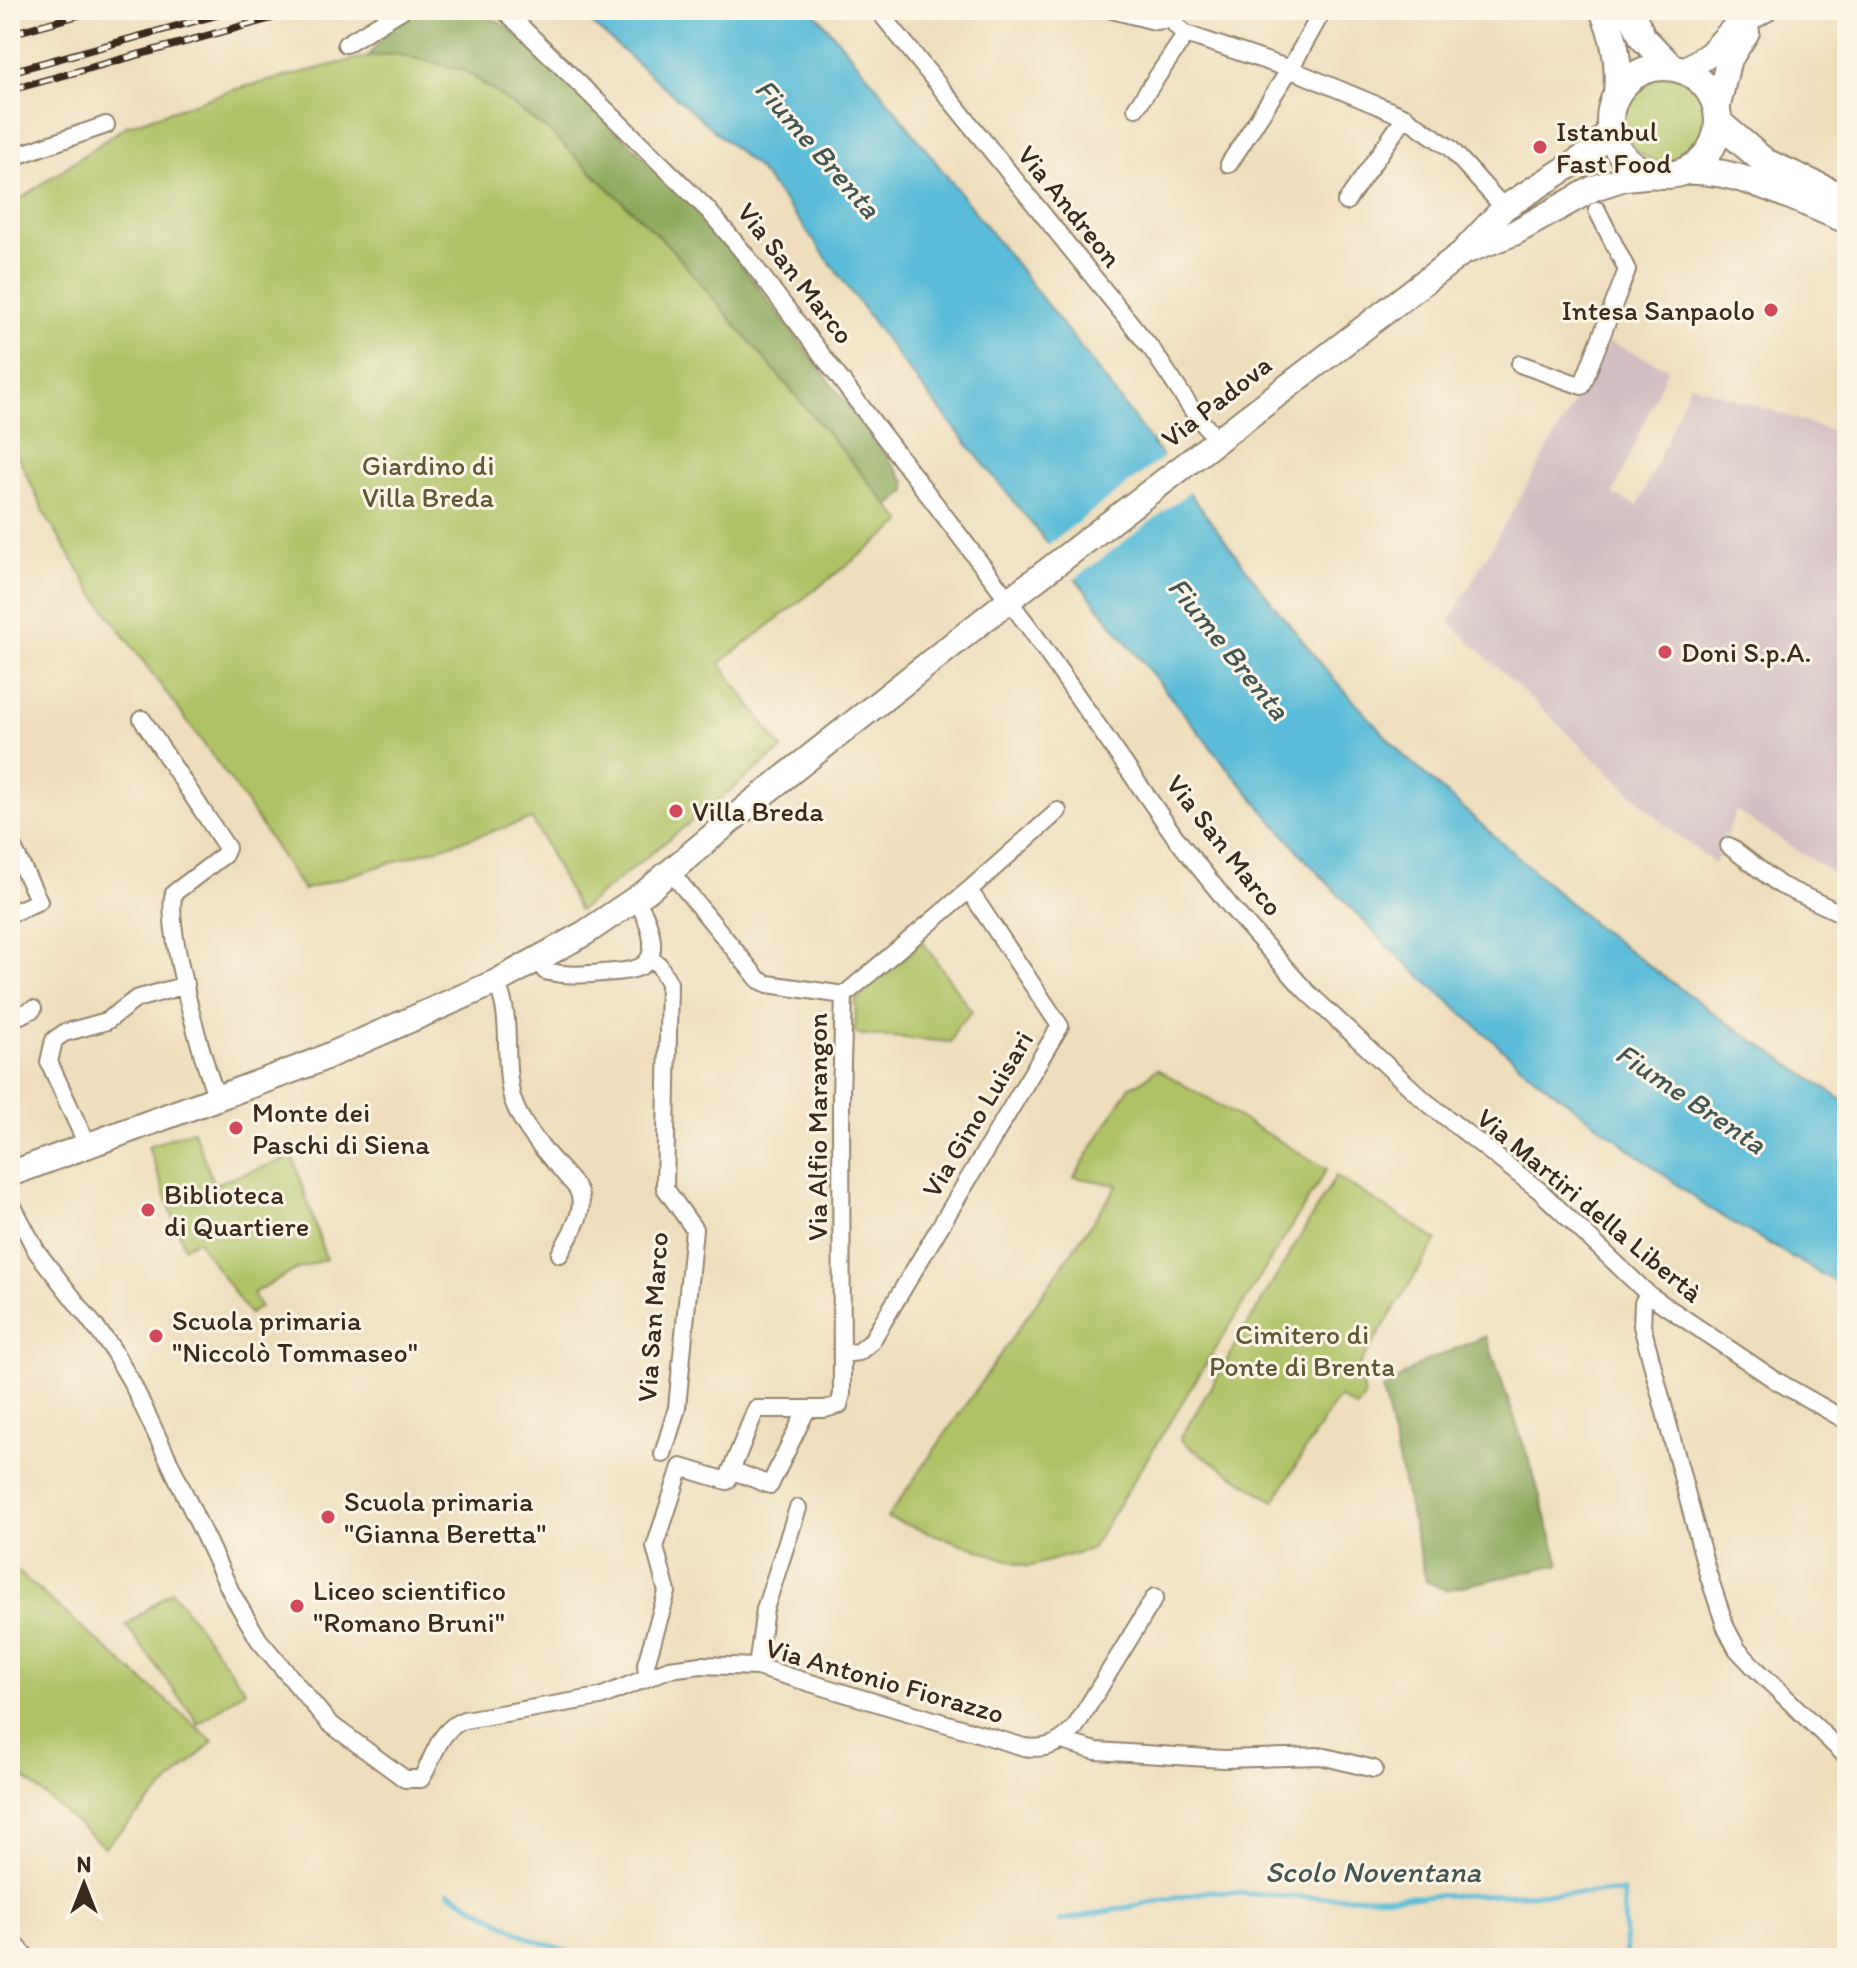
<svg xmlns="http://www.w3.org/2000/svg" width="1857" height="1968" viewBox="0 0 1857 1968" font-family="Itim,sans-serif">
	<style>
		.industrial { fill: #d2bec2 }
		.green { fill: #afc266; stroke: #757642; stroke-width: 2 }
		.forest { fill: #8ba85b; stroke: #63693c; stroke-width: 2 }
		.water { fill: #5abcd8; stroke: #4a737b; stroke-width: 2 }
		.pier { fill: #eedebd }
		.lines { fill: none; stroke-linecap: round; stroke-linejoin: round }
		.stream { stroke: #5abcd8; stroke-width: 5 }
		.street-casing { stroke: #94846e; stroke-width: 20 }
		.secondary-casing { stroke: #94846e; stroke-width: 28 }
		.primary-casing { stroke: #94846e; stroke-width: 30 }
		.street { stroke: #fff; stroke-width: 16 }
		.secondary { stroke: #fff; stroke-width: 24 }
		.primary { stroke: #fff; stroke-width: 26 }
		.rail-casing { stroke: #3b2a1e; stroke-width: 8 }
		.rail { stroke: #fcf5e5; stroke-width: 5; stroke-dasharray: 15; stroke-linecap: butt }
		.poi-dot { fill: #d1495b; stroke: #fcf5e5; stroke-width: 3 }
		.labels { text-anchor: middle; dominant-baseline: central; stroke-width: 6; stroke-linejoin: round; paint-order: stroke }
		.poi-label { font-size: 28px; fill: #3b2a1e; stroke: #fcf5e5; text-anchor: start }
		.street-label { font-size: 28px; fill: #3b2a1e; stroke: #fcf5e5 }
		.park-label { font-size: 28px; fill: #5e5834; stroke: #fcf5e5 }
		.water-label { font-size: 30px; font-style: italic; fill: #445656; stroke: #fcf5e5 }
	</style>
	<rect width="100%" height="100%" fill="#fcf5e5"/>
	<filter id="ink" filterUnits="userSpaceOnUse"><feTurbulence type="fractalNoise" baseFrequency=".0125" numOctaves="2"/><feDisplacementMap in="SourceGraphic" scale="16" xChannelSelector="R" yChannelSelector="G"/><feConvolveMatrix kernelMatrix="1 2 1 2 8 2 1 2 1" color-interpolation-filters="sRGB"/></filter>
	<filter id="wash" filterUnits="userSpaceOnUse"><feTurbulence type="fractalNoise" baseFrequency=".006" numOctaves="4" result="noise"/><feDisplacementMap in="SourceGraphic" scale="32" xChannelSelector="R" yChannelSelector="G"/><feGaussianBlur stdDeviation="1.8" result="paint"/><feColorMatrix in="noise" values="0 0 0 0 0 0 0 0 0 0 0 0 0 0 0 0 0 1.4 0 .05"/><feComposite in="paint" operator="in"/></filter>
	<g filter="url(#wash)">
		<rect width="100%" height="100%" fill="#eedebd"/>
		<path class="industrial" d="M1609,342l59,26 -55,127 25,11 52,-122 157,52v460l-9,-4 4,-13 -106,-68 -21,53 -46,-36 -220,-206z"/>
		<path class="green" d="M396,54l68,16 86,62 119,114 234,276 -183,141 62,86 -203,162 -47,-92 -229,71 -62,-95 -150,-205 -44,-72 -37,-79v-233l116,-80 110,-37 120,-30z
			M1622 118a44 44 0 1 1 88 0a44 44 0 1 1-88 0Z
			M923,942l49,70 -15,15 -6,15 -96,-8 1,-35z
			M1157,1069l170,100 -236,380 -63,18 -141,-49 231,-333 -44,-8 56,-91 10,-4z
			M193,1130l21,54 79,-27 33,102 -31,11 -42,23 7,14 -11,7 -52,-74 -13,7 -36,-101z
			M1336,1176l101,64 -78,126 5,31 -7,11 -17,-10 -5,4 -61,99 -82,-52 -12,-10z
			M10,1565l203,176 -109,106 -94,-82z
			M172,1591l73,99 -46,34 -73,-99z"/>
		<path class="forest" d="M420,10c58,0 62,-3 109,33l179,178 198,261v10l-17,14 -220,-260 -119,-114 -86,-62 -68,-16 -28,3 24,-32z
			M1486,1336l45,130 29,98 -114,26 -20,-9 -44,-191 40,-27z"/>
		<path class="water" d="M576,10h237l58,69 213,273 191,255 57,70 72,79 194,172 121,89 128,86v186l-139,-81 -181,-137 -139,-124 -81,-86 -77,-90 -325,-405 -109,-150 -38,-47z"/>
		<path class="pier" d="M1165,456l26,35 -119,90 -27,-34z"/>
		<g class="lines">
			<path class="stream" d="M449,1892l82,47 56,19
				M1059,1921l151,-30 80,6h72l261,-5 3,66"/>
		</g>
	</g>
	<g filter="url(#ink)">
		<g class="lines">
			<g class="street-casing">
				<path id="street" d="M504,10l204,200 40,48 281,369 147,211 54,68 76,85 118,109 116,91 108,103 127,86 72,41
					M878,10l275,341 40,60 23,28
					M1112,10l43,11 18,-2
					M1172,10l4,16 10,8 104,35 115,48 45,31 54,60
					M346,44l56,-34
					M1136,108l50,-74
					M10,158l96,-33
					M1229,164l61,-95 33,-59
					M1346,202l59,-85
					M1520,364l62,22 45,-116 -30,-60
					M142,719l85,129 -3,7 -50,38c-10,33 29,169 43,205
					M1729,846l51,39 67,31
					M969,890l89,-79
					M10,914l29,-13 -27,-55
					M650,958l9,7 10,18 -4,205 29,41 -17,179 -14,46
					M538,959l7,12c20,5 37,4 57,2 12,-1 27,-1 38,-6 24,-12 7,-52 -5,-68
					M496,982c18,36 6,77 16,115 8,31 43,65 64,90 14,21 -6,47 -16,67
					M10,1020l23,-11
					M87,1145l-38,-83 5,-22 10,-7 43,-12 29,-22 50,-14
					M10,1201l27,51 74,95 21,36 100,211 27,46 70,83 76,56h16c14,-22 16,-48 43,-59l136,-23 69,-28 32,-4 56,2 267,80c22,3 34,-2 50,-18l81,-132
					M1648,1294l-5,9 -1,23 66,248 18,54 11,21 15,16 95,92
					M842,1354l17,-2 12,-10 189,-316 -91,-136 -125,105
					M731,1470l39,15 37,-76
					M757,1667l8,-58 33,-101
					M647,1678l-1,-14 21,-72 -12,-45 26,-80 46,14 29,-72h69l14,-4 3,-11 -1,-298 3,-101 -76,-11 -9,-4 -88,-108
					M1062,1741l34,10 128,8 97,-3 53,13
					M10,1938l17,20"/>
			</g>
			<g class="secondary-casing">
				<path id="secondary" d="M1683,71l27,-17 25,-27 29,-17
					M1717,110l11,-48 19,-30
					M1467,251l47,-18 80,-45 31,-10 31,-3
					M10,1174l302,-111 184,-81 89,-49 62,-42 101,-85 261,-206 453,-347 42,-45 86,-55 20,-23"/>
			</g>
			<g class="primary-casing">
				<path id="primary" d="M1603,10c12,27 17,54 14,83
					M1630,10l13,28 28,29
					M1610 121a54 54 0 1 1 108 0a54 54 0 1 1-108 0Z
					M1718,122l47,40 82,37
					M1685,171c53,-3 113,29 162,49"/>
			</g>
			<use href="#street" class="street"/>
			<use href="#secondary" class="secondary"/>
			<use href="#primary" class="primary"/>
			<g class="rail-casing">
				<path id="rail" d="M10,16l20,-6
					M10,34l87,-24
					M10,72l225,-62
					M10,90l291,-80"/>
			</g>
			<use href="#rail" class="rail"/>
		</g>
	</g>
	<g class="poi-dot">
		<circle cx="1540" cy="147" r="8"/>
		<circle cx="1771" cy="310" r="8"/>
		<circle cx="1665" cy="652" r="8"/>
		<circle cx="676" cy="811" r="8"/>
		<circle cx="236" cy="1128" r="8"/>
		<circle cx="148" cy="1210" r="8"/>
		<circle cx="156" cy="1336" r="8"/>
		<circle cx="328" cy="1517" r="8"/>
		<circle cx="297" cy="1606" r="8"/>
	</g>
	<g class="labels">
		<g class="poi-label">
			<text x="1556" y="131">Istanbul<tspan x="1556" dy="32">Fast Food</tspan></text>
			<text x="1755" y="310" text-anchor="end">Intesa Sanpaolo</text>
			<text x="1681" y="652">Doni S.p.A.</text>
			<text x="692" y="811">Villa Breda</text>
			<text x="252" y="1112">Monte dei<tspan x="252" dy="32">Paschi di Siena</tspan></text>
			<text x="164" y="1194">Biblioteca<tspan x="164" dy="32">di Quartiere</tspan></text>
			<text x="172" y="1320">Scuola primaria<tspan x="172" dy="32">"Niccolò Tommaseo"</tspan></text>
			<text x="344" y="1501">Scuola primaria<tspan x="344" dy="32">"Gianna Beretta"</tspan></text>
			<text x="313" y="1590">Liceo scientifico<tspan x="313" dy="32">"Romano Bruni"</tspan></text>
		</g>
		<g class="street-label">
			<text transform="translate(1070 206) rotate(51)">Via Andreon</text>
			<text transform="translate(796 273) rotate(52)">Via San Marco</text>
			<text transform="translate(1216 401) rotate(-38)">Via Padova</text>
			<text transform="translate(1225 845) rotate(52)">Via San Marco</text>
			<text transform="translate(977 1114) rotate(-59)">Via Gino Luisari</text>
			<text transform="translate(817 1127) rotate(-90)">Via Alfio Marangon</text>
			<text transform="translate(1590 1205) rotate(40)">Via Martiri della Libertà</text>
			<text transform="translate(652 1317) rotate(-86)">Via San Marco</text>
			<text transform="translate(885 1680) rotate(16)">Via Antonio Fiorazzo</text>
		</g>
		<g class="park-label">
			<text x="428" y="465">Giardino di<tspan x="428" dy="32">Villa Breda</tspan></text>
			<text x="1302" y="1334">Cimitero di<tspan x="1302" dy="32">Ponte di Brenta</tspan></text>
		</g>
		<g class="water-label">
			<text transform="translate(818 148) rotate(49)">Fiume Brenta</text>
			<text transform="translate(1229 648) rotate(51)">Fiume Brenta</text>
			<text transform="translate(1691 1098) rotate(34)">Fiume Brenta</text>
			<text x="1373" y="1871">Scolo Noventana</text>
		</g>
	</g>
	<rect width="1857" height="1968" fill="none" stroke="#fcf5e5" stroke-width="40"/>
	<g transform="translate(84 1884)" stroke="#fcf5e5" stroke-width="6" paint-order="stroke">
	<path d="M0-6L14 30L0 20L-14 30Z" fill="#3b2a1e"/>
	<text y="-12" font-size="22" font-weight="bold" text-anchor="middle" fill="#3b2a1e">N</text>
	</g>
</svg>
